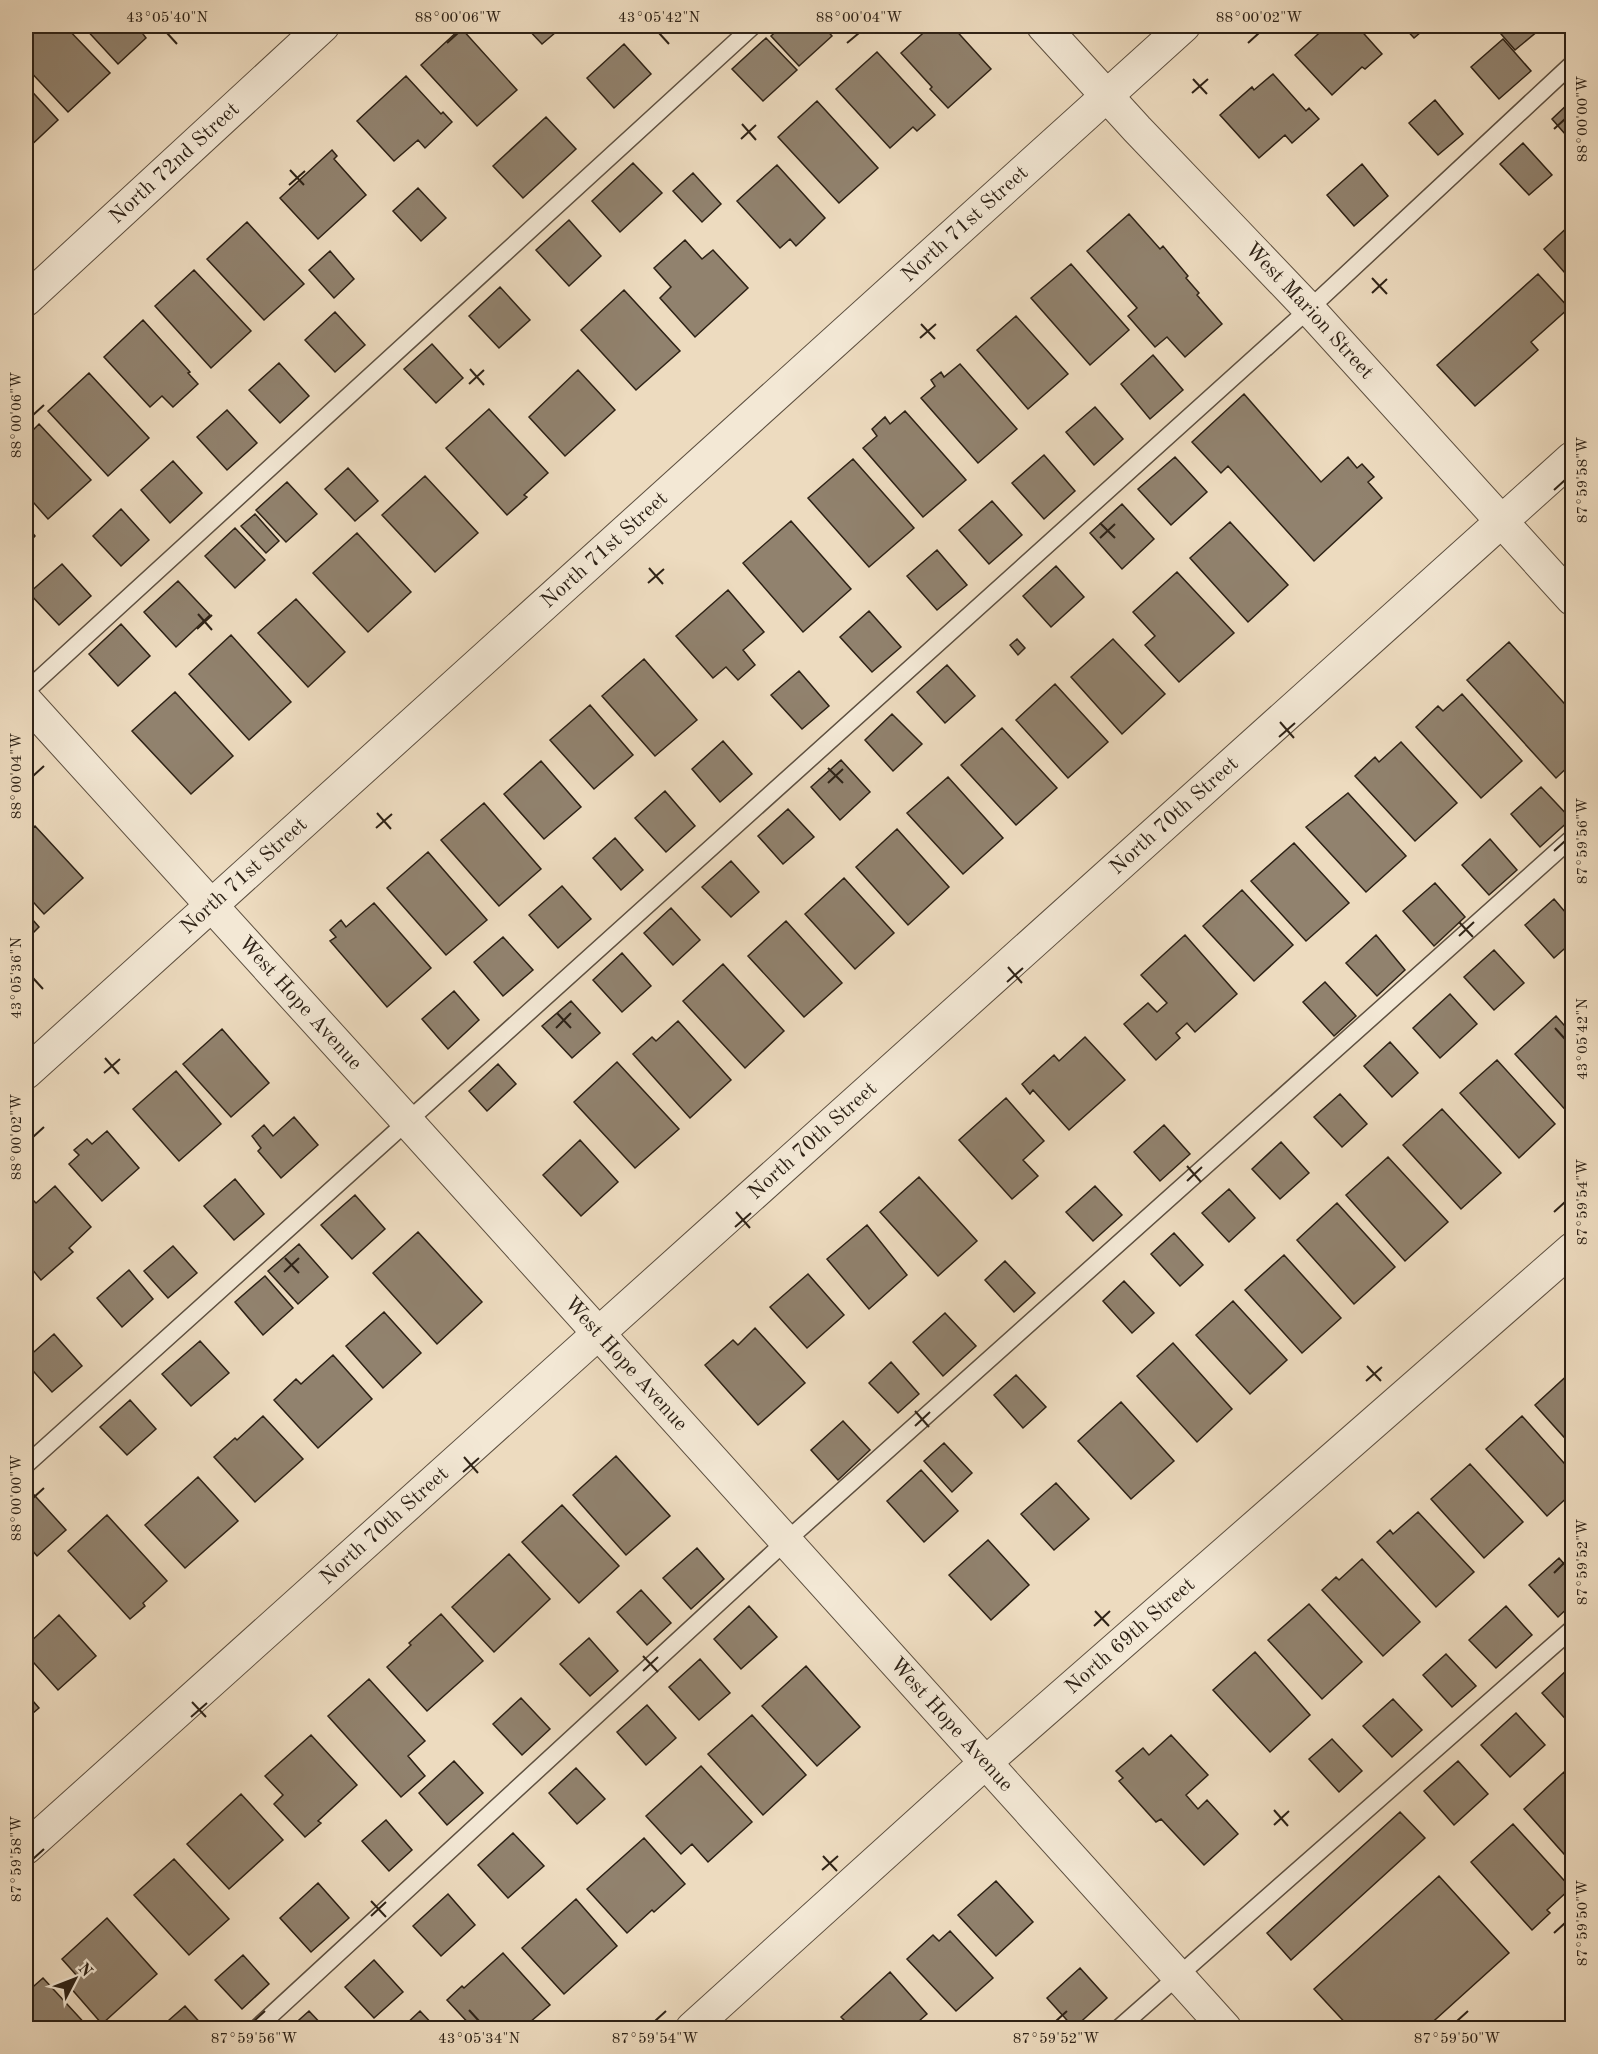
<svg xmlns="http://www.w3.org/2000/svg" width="1598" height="2054" viewBox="0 0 1598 2054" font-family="'Old Standard TT',serif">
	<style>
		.building { fill: #91826e; stroke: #2e2216; stroke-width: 1.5 }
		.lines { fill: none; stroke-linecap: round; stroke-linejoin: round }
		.service-casing { stroke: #5e5040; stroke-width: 19 }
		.minor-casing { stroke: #5e5040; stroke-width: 34 }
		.service { stroke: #f3e8d5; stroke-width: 16 }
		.minor { stroke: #f3e8d5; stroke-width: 32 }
		.ticks { fill: none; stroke: #2e2216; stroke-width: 2 }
		.labels { text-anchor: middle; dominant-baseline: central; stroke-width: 4.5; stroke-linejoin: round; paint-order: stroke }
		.street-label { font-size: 21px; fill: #2e2216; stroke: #f3e8d5 }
		.neatline { fill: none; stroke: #2e2216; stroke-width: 2 }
		.ticks-label { font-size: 15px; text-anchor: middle; fill: #2e2216 }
	</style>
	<rect width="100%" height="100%" fill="#eddbbf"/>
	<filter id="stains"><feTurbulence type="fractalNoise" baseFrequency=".00333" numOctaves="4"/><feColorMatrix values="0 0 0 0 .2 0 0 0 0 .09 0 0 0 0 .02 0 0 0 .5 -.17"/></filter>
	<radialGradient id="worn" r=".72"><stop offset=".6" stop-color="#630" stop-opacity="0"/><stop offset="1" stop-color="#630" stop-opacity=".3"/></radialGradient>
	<path class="building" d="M33,26h32l45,47 -42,39 -42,-45v-35z
		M83,26h70l-10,8 3,4 -28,26z
		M525,26h38l-21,18z
		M782,26h41l9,10 -33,30 -28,-30z
		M931,26h21l39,43 -43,39 -18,-19 2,-2 -31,-34z
		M1327,26h30l25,28 -17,15 -3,-2 -30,28 -37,-40z
		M1403,26h25l-14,12z
		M1494,26h50l-29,24z
		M461,28l56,62 -40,36 -56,-61z
		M766,38l31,32 -34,31 -31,-32z
		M1503,39l28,32 -32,28 -28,-32z
		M624,44l27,30 -37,34 -27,-30z
		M877,52l58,63 -18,16 -4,-4 -23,21 -54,-59z
		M1273,74l33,37 3,-3 10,11 -27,24 -7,-8 -26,23 -39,-43 32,-28 2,3z
		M406,76l35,38 2,-2 9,10 -27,26 -7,-8 -24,21 -37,-40z
		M26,85l32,35 -32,30z
		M1435,100l28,34 -25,21 -29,-32z
		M1572,100v42l-20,-23z
		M817,101l61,67 -39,35 -61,-66z
		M546,117l30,32 -53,49 -30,-32z
		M1523,143l29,32 -23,20 -29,-31z
		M332,150l5,6 -3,3 32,36 -48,44 -38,-41z
		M633,163l29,30 -42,39 -28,-31z
		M1362,164l26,32 -34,30 -27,-31z
		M777,165l48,53 -29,28 -6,-7 -10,9 -43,-47z
		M693,173l28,31 -19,18 -29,-31z
		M418,188l28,30 -25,23 -28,-30z
		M1129,214l31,35 3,-3 25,30 -2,2 13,15 -2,2 25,29 -37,33 -18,-20 -12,10 -27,-31 9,-8 -50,-57z
		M569,220l32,36 -32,30 -33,-36z
		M247,222l57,62 -40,36 -57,-61z
		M1572,223v58l-28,-32z
		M685,240l17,19 11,-9 35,38 -53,49 -35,-39 11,-11 -17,-19z
		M330,251l24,28 -20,19 -25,-28z
		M1071,264l58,66 -39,35 -59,-67z
		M194,270l57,61 -40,37 -56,-62z
		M1538,274l31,34 -38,34 7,8 -63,56 -38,-41z
		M500,287l30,33 -31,28 -30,-32z
		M624,290l56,61 -44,39 -55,-60z
		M335,312l30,33 -30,27 -30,-32z
		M1016,316l52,58 -40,35 -51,-59z
		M143,320l47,52 -2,1 10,11 -25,23 -11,-11 -12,11 -46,-50z
		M432,344l31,34 -27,25 -32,-34z
		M1153,355l30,35 -33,29 -29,-35z
		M279,363l30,33 -29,27 -31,-33z
		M960,364l57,65 -39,34 -57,-65 14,-12 -4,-6 10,-8 3,5z
		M578,370l37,40 -50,46 -36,-39z
		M89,373l60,65 -41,38 -60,-65z
		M1244,394l77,88 27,-25 9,11 5,-4 12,13 -6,5 14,16 -68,63 -86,-95 -7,7 -29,-31z
		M1095,407l28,32 -29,26 -28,-33z
		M489,409l59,64 -24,22 3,2 -20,18 -61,-67z
		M227,410l30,33 -30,27 -30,-33z
		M905,411l61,69 -43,37 -60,-69 14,-12 -5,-7 13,-12 5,7z
		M39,424l52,56 -43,39 -22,-25v-57z
		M1044,455l31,36 -31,28 -32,-36z
		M1175,457l32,35 -36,33 -33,-36z
		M853,459l61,69 -45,39 -61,-69z
		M173,461l29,32 -32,30 -29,-33z
		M348,468l30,33 -23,20 -30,-32z
		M425,476l53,57 -43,39 -53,-57z
		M287,482l30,32 -31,28 -30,-32z
		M992,501l30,34 -33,29 -30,-34z
		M1122,504l32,35 -32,30 -32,-36z
		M121,509l28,31 -28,26 -28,-30z
		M255,514l24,27 -13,12 -25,-27z
		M791,521l60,68 -48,43 -60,-69z
		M1230,522l58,63 -40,37 -58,-64z
		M26,525l9,11 -9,10z
		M235,528l30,32 -30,28 -30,-32z
		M357,533l54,59 -43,40 -55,-59z
		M937,550l30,35 -30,25 -30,-34z
		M62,564l29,32 -32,29 -30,-32z
		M1056,566l28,31 -33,30 -28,-31z
		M1177,572l57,61 -55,49 -34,-37 10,-9 -22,-24z
		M178,581l32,34 -34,32 -32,-35z
		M728,590l36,42 -21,18 12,15 -17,15 -12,-13 -13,11 -37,-42z
		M296,599l49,53 -37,35 -50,-54z
		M869,611l32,36 -29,25 -32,-35z
		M121,624l29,32 -32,30 -29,-32z
		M231,635l60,67 -42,38 -60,-66z
		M1017,639l8,9 -7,7 -8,-10z
		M1113,639l52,55 -43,40 -51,-57z
		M1509,642l63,70v51l-16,15 -89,-98z
		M644,659l53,61 -42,36 -53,-60z
		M947,665l28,31 -30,27 -28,-31z
		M799,671l30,35 -27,23 -31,-34z
		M1055,684l53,58 -40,36 -52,-58z
		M175,692l58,64 -42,38 -59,-63z
		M1462,694l60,67 -41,37 -65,-71 22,-21 5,5z
		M590,705l43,50 -39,34 -44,-49z
		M892,714l30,30 -29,27 -28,-31z
		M1002,728l55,60 -41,37 -55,-60z
		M723,741l29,33 -32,28 -28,-33z
		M1401,742l56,61 -42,38 -60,-65 20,-19 4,5z
		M841,760l29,32 -30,28 -29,-33z
		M541,761l40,46 -37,32 -40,-45z
		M948,777l55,61 -40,36 -56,-61z
		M1541,787l30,32 -31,28 -29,-33z
		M665,791l30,35 -29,26 -31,-34z
		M1348,793l58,63 -40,36 -60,-65z
		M484,803l57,66 -42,37 -58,-66z
		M788,809l26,28 -31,27 -25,-28z
		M35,826l48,52 -39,36 -18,-20v-31l7,-7 -7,-8v-14z
		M897,829l52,58 -41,38 -52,-58z
		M615,838l28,32 -22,20 -28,-32z
		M1490,839l27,31 -28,25 -27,-30z
		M1294,843l55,60 -43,38 -55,-60z
		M428,852l59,68 -41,35 -59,-67z
		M731,861l28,31 -28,25 -29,-30z
		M844,878l50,55 -39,36 -50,-55z
		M1435,883l30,34 -31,29 -31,-35z
		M562,886l29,33 -33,29 -29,-33z
		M1242,890l51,55 -39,36 -51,-55z
		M1554,899l18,21v22l-18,16 -29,-33z
		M374,903l57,65 -44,39 -57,-66 6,-4 -6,-7 11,-10 5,7z
		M671,908l29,32 -27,25 -29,-32z
		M26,912l13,15 -13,13z
		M786,921l56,62 -38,34 -56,-61z
		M1185,935l52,59 -42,38 -8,-9 -11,10 4,5 -24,22 -32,-36 24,-21 9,9 10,-9 -26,-28z
		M1376,935l29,35 -28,26 -31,-33z
		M503,937l30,33 -30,26 -29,-34z
		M1494,950l30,33 -30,27 -30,-33z
		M622,953l29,33 -29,26 -29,-32z
		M723,964l61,67 -39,37 -62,-67z
		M1325,982l31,34 -22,20 -31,-34z
		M454,991l25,29 -31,29 -26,-30z
		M1450,994l27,30 -37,34 -27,-30z
		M1572,999v15l-7,-9z
		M571,1001l29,32 -28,25 -30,-32z
		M1556,1016l16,18v79l-2,2 -55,-61z
		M678,1021l53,59 -41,38 -57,-64 19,-17 4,4z
		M222,1029l47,54 -38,34 -48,-53z
		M1085,1037l40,43 -56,50 -36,-40 -3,4 -8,-10 32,-29 5,6z
		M1390,1042l28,31 -26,24 -28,-31z
		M1497,1060l58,64 -36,34 -59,-65z
		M617,1062l62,67 -44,39 -61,-66z
		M498,1064l18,20 -29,27 -18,-20z
		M176,1071l45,53 -42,37 -46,-52z
		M1340,1094l27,30 -25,23 -28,-30z
		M1006,1098l38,43 -21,19 15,16 -26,23 -53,-59z
		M1442,1109l59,64 -40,36 -58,-64z
		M294,1117l24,28 -37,33 -23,-27 3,-3 -9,-12 12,-11 9,11z
		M1164,1125l26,29 -30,27 -26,-29z
		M107,1131l32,37 -37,33 -33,-37 10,-9 -5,-5 13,-11 5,5z
		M580,1140l38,42 -37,34 -38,-41z
		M1281,1142l28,31 -29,26 -28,-30z
		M1388,1157l60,65 -43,39 -59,-66z
		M919,1177l58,64 -39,35 -58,-64z
		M235,1179l29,35 -30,26 -30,-34z
		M55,1186l36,41 -22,21 4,4 -32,28 -15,-18v-56l7,-6 3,3z
		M1095,1186l27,29 -29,26 -27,-29z
		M1229,1189l26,29 -26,24 -27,-29z
		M355,1195l30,34 -33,30 -31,-34z
		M1337,1203l58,64 -41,37 -57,-64z
		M867,1225l40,50 -38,34 -42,-50z
		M418,1232l64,70 -45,42 -64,-71z
		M1174,1233l29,32 -23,21 -29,-32z
		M299,1244l29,33 -30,27 -30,-33z
		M173,1246l24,27 -29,25 -24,-27z
		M1284,1255l57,63 -39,35 -57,-63z
		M1005,1261l30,32 -21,19 -29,-32z
		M129,1270l24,29 -31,28 -25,-29z
		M808,1274l36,41 -37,33 -37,-41z
		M265,1276l28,32 -30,27 -28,-33z
		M1124,1281l30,32 -22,20 -29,-32z
		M1233,1301l54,59 -37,34 -54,-59z
		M384,1312l37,41 -38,35 -37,-42z
		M945,1313l31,33 -33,30 -30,-34z
		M755,1328l50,55 -47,42 -53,-60 28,-25 5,5z
		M54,1334l28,32 -30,26 -26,-29v-4z
		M200,1341l29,32 -38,33 -29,-32z
		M1173,1343l59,66 -35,33 -60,-66z
		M333,1355l39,44 -54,49 -44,-48 22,-21 5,5z
		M891,1362l28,32 -21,19 -29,-30z
		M1572,1371v75l-37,-41z
		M1016,1375l30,32 -23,21 -29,-33z
		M130,1400l26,29 -29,26 -27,-28z
		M1121,1402l53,59 -43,38 -53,-58z
		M263,1416l40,43 -48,43 -41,-45 21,-19 2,2z
		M1522,1416l50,56v21l-25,23 -61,-67z
		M843,1421l27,29 -32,30 -27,-30z
		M944,1443l28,30 -20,19 -28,-31z
		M616,1456l54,60 -44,39 -53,-60z
		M1470,1464l53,58 -39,36 -53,-59z
		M921,1470l37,41 -34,31 -37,-41z
		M198,1477l40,44 -53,47 -40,-43z
		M1056,1483l33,36 -35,31 -33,-36z
		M26,1486l40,44 -29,26 -11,-13z
		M562,1505l57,61 -40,37 -57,-61z
		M1418,1512l56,60 -38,35 -59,-65 13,-12 3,4z
		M107,1515l60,66 -24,22 2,3 -15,13 -62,-68z
		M988,1540l41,45 -38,35 -42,-45z
		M697,1548l27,31 -33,30 -28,-31z
		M509,1554l41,45 -56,53 -42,-45z
		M1559,1558l13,15v31l-14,13 -29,-32z
		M1362,1559l58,63 -37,34 -61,-66 14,-13 3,3z
		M641,1590l30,33 -24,22 -30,-33z
		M1309,1604l53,58 -40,37 -54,-59z
		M749,1606l28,31 -36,32 -27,-30z
		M1506,1606l26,29 -36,33 -27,-28z
		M441,1614l42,47 -56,50 -40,-44 24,-22 -2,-2z
		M59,1615l37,41 -38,34 -32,-36v-8z
		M589,1638l29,33 -28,25 -30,-32z
		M1255,1652l55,63 -40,37 -57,-62z
		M1446,1654l30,32 -24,21 -29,-32z
		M700,1659l30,34 -31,27 -30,-33z
		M806,1666l54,61 -43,39 -55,-60z
		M1568,1669l4,5v48l-2,2 -28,-31z
		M369,1679l56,62 -17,15 17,20 -24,21 -73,-81z
		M26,1693l13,15 -13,11z
		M521,1698l29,31 -28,26 -29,-31z
		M1393,1699l29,31 -30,27 -29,-31z
		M647,1705l29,33 -30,27 -29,-33z
		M1516,1713l29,32 -35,32 -29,-32z
		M752,1715l54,60 -43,40 -55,-61z
		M311,1735l46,50 -39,36 3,2 -16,14 -31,-33 9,-9 -18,-19z
		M1171,1735l37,40 -22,20 12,14 9,-9 31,34 -34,31 -43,-46 -5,3 -37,-41 4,-3 -7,-7 27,-23 6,7z
		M1332,1739l30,32 -23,21 -30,-33z
		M454,1761l29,32 -36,32 -28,-32z
		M1458,1761l30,33 -34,31 -30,-34z
		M701,1766l51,56 -44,40 -16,-18 -11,10 -35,-38z
		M576,1768l29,31 -28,25 -28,-31z
		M1564,1772l8,9v82l-48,-54z
		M241,1794l42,46 -54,49 -42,-45z
		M1400,1812l25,26 -134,122 -24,-27z
		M386,1820l26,30 -23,21 -27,-30z
		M1513,1824l58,64 -24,22 3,3 -18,17 -61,-68z
		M513,1833l31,33 -36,32 -30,-33z
		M644,1838l41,46 -31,28 -2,-2 -25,23 -40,-44z
		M174,1859l55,60 -40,36 -55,-60z
		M1439,1876l70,77 -83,75h-76l-36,-39z
		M996,1881l37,41 -37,34 -38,-41z
		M318,1883l31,35 -38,34 -31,-34z
		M448,1894l27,31 -34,31 -28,-30z
		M576,1899l41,47 -53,48 -42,-46z
		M107,1918l50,56 -55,50 -33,-38 9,-9 -16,-18z
		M950,1931l43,47 -37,33 -49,-52 26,-24 6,6z
		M503,1953l47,52 -27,23h-32l-3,-3 -4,3h-11l-26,-28 15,-14 2,2z
		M243,1955l26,29 -27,25 -27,-29z
		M374,1960l29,32 -29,26 -29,-31z
		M1080,1968l27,30 -33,30 -27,-30z
		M890,1972l37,42 -16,14h-59l-11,-11z
		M43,1978l46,50h-63v-35z
		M185,2006l20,22h-45z
		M309,2011l16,17h-35z
		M420,2011l16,17h-34z"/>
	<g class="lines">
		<g class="service-casing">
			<path id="service" d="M26,691l727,-665
				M26,1465l1283,-1156 263,-245
				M257,2028l529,-487 786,-703
				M1119,2028l453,-399"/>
		</g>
		<g class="minor-casing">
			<g id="minor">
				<path id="s1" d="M1043,26l94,103 172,180 263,290"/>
				<path id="s2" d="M26,300l297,-274"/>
				<path id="s3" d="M26,701l381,420 818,907"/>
				<path id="s4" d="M26,1073l1158,-1047"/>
				<path id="s5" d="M26,1848l1546,-1390"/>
				<path id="s6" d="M692,2028l293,-265 587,-514"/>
			</g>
		</g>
		<use href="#service" class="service"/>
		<use href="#minor" class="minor"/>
	</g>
	<path class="ticks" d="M167,33l10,11M659,33l10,11M447,43l11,-10M847,43l12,-10M1248,43l11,-10M1193,79l14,15M1192,93l16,-14M742,124l14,16M1554,129l11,-10M741,139l15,-14M290,170l14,15M289,185l16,-14M1372,278l15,16M1372,293l15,-14M921,324l14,15M920,338l16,-14M470,369l14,16M469,384l15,-14M33,415l11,-10M1554,490l11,-10M1100,523l15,15M1100,538l15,-14M649,568l14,16M648,583l16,-14M198,614l14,16M197,629l15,-14M1280,722l14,16M1279,737l16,-14M828,768l15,15M33,776l11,-10M828,783l15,-14M377,813l14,16M376,828l16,-14M1554,851l11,-10M1459,922l14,15M1459,936l15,-14M1008,967l14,16M33,978l10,11M1007,982l16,-14M557,1013l14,15M556,1028l15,-15M1555,1028l10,11M105,1058l14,16M104,1073l16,-14M33,1137l11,-10M1187,1166l14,16M1187,1181l15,-14M736,1212l14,16M1554,1212l11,-10M735,1227l16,-14M285,1258l14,15M284,1272l15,-14M1367,1366l14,15M1366,1381l16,-14M915,1411l14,16M915,1426l15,-14M464,1457l14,16M463,1472l16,-14M33,1498l11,-10M1554,1573l11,-11M1095,1611l14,15M1094,1626l16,-15M643,1656l15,16M643,1671l15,-14M192,1702l14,15M191,1717l16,-14M1274,1810l14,16M1274,1825l15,-14M823,1856l14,15M33,1859l11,-10M822,1870l16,-14M371,1901l15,16M371,1916l15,-14M1554,1933l11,-10M469,2010l10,11M254,2021l11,-10M655,2021l11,-10M1056,2021l11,-10M1457,2021l11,-10"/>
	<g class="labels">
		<g class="street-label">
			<text stroke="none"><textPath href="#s2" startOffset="202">North 72nd Street</textPath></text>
			<text stroke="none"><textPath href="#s4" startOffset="1266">North 71st Street</textPath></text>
			<text stroke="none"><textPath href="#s1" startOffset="390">West Marion Street</textPath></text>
			<text stroke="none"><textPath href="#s4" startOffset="780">North 71st Street</textPath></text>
			<text stroke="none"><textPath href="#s5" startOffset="1544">North 70th Street</textPath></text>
			<text stroke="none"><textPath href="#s4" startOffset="294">North 71st Street</textPath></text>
			<text stroke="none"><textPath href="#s3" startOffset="408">West Hope Avenue</textPath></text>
			<text stroke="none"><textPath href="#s5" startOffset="1058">North 70th Street</textPath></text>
			<text stroke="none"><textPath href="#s3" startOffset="894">West Hope Avenue</textPath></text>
			<text stroke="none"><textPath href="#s5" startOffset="482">North 70th Street</textPath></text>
			<text stroke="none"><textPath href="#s6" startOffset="588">North 69th Street</textPath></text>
			<text stroke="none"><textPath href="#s3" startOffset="1380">West Hope Avenue</textPath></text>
		</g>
	</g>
	<rect width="1598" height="2054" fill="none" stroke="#eddbbf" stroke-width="66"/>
	<g transform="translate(75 1979) rotate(48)" stroke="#f3e8d5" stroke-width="4.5" paint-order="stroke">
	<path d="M0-4.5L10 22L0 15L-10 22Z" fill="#2e2216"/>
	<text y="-9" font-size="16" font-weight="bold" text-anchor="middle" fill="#2e2216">N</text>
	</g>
	<rect x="33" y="33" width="1532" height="1988" class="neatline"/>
	<g class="ticks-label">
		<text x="167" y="22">43°05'40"N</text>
		<text x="458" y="22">88°00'06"W</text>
		<text x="659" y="22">43°05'42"N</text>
		<text x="859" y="22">88°00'04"W</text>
		<text x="1259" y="22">88°00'02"W</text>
		<text transform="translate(1582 119) rotate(-90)" y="5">88°00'00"W</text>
		<text transform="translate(16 415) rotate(-90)" y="5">88°00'06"W</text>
		<text transform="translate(1582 480) rotate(-90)" y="5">87°59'58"W</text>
		<text transform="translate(16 776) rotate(-90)" y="5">88°00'04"W</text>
		<text transform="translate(1582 841) rotate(-90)" y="5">87°59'56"W</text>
		<text transform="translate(16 978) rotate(-90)" y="5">43°05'36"N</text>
		<text transform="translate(1582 1039) rotate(-90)" y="5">43°05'42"N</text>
		<text transform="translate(16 1137) rotate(-90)" y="5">88°00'02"W</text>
		<text transform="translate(1582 1202) rotate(-90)" y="5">87°59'54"W</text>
		<text transform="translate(16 1498) rotate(-90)" y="5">88°00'00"W</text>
		<text transform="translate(1582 1562) rotate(-90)" y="5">87°59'52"W</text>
		<text transform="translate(16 1859) rotate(-90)" y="5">87°59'58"W</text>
		<text transform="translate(1582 1923) rotate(-90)" y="5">87°59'50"W</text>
		<text x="254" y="2043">87°59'56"W</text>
		<text x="479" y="2043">43°05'34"N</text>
		<text x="655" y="2043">87°59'54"W</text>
		<text x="1056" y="2043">87°59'52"W</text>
		<text x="1457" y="2043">87°59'50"W</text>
	</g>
	<rect width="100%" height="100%" filter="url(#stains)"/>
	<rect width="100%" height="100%" fill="url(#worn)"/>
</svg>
